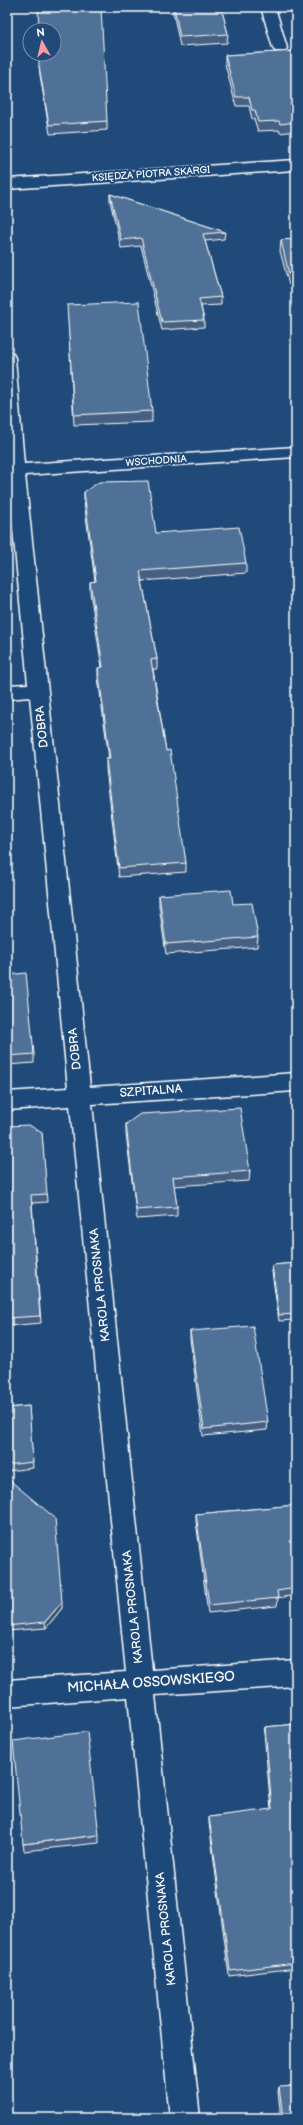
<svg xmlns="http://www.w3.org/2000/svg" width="303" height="2125" viewBox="0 0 303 2125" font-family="'Balsamiq Sans',sans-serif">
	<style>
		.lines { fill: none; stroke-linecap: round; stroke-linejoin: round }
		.minor-casing { stroke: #fff; stroke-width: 3 }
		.minor { fill: #1f4a7a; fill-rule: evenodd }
		.wall { fill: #456182; stroke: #fff }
		.shaded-wall { fill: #384f6a; stroke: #fff }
		.building { fill: #507197; stroke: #fff }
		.labels { text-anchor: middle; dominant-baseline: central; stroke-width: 4; stroke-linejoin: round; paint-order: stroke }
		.far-street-label { font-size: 10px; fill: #fff; stroke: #1f4a7a }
		.street-label { font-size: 12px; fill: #fff; stroke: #1f4a7a }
		.near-street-label { font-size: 14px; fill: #fff; stroke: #1f4a7a }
	</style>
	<rect width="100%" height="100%" fill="#1f4a7a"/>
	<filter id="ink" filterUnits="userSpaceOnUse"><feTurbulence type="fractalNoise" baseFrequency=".025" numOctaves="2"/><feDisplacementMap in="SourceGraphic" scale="8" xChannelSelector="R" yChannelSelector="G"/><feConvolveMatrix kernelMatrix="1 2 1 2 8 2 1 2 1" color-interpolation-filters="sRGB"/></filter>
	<g filter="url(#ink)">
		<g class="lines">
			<g class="minor-casing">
				<path id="minor" d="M261,7h14l12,41 -2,3h-10l-2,-3z
					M296,160v10l-289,19v-10z
					M7,353l6,1 2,4 9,106 272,-17v10l-271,18 65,612 206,-14v18l-204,13 60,566 144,-10v26l-141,9 45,423h-30l-42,-421 -121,9v-26l119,-8 -56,-566 -63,4v-18l61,-4 -38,-391 -23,2v-14l21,-1 -21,-217z"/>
			</g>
			<use href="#minor" class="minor"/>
		</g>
		<path class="wall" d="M172,7h49l7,27 -1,9 -47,3z
			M296,51v80l-16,2 -1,-3 -21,1 -4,-12h-2l-3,-13h-13l-11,-42v-9z
			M39,66l68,55v9l-57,4 -10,-59z
			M110,194l115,38 -1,7 -19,2 16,56v8l-20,1 3,14v7l-42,3 -21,-84 -20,2 -11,-47z
			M296,239v46h-7l-9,-34 1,-11z
			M68,316l84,95v11l-78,3z
			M84,492l72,41 90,30v10l-104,8 15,78v10h-4l13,82 20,112v9l-67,5 -13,-108v-10h3l-11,-81v-10h4l-12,-76v-10l5,-1 -11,-79z
			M159,895l74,9 25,33 -1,10 -91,7 -7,-48z
			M7,975l27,79v9l-27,2z
			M126,1124l124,47 -1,10 -75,5 3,21v9l-40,3 -11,-85z
			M7,1126l35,7 5,69 -15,1 9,120 -34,3z
			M296,1263v57l-17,1 -7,-49v-7z
			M190,1331l78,91 -1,8 -64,6 -13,-97z
			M29,1406l4,62 -26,3v-63z
			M7,1478l55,130 -16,20 -39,3z
			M296,1505v90l-18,3 -1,8 -69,7 -12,-92v-7z
			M296,1724v244l-67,8 -20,-153v-6l62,-7 -7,-77 1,-6z
			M99,1835v8l-75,8 -1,-7z
			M279,2087l17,31h-15l-3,-26z"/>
		<path class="shaded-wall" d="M62,1602v6l-16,20 -1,-6z"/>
		<path class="building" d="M38,7h63l6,114 -58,4 -10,-59v-12h15v-24h-15z
			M174,7h47l7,27 -48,3z
			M296,51v71l-16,2 -1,-3 -21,1 -3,-12h-3l-3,-13h-13l-11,-42z
			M110,194l115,38 -22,2 18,63 -22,2 5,21 -42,2 -21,-84 -20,2z
			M296,239v35l-7,1 -8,-35z
			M139,302l13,109 -78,4 -7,-110z
			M148,481l8,52 83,-6 7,36 -106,8 17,88 -6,1 15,91 4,-1 16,113 -67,5 -13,-109h4l-12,-91 5,-1 -13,-85 6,-1 -12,-89 15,-10z
			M231,890l2,14 19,-1 6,34 -92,7 -7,-49z
			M26,973l8,81 -27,2v-81z
			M240,1108l10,63 -77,6 4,30 -41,3 -10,-86 14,-10z
			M29,1125l13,8 5,61 -16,1 9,121 -33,2v-192z
			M296,1263v51l-17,1 -7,-50z
			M253,1326l15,96 -64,7 -14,-98z
			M29,1406l4,56 -26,3v-57z
			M7,1478l48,40 7,84 -17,20 -38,4z
			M296,1505v83l-19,3 1,7 -69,7 -13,-91z
			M296,1724v239l-66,8 -21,-154 63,-8 -7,-82z
			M87,1732l12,103 -76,9 -10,-103z
			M296,2086v32h-13l-4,-31z"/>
	</g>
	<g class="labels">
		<g class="far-street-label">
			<text transform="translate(151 174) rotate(-4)">KSIĘDZA PIOTRA SKARGI</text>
			<text transform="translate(156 461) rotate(-4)">WSCHODNIA</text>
		</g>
		<g class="street-label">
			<text transform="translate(42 727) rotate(-96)">DOBRA</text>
			<text transform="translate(75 1049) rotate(-96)">DOBRA</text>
			<text transform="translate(151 1091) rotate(-4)">SZPITALNA</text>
			<text transform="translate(100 1285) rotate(-96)">KAROLA PROSNAKA</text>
			<text transform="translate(133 1607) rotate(-96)">KAROLA PROSNAKA</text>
			<text transform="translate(166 1929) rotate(-96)">KAROLA PROSNAKA</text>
		</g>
		<g class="near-street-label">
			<text transform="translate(151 1682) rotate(-4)">MICHAŁA OSSOWSKIEGO</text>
		</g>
	</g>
	<rect width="303" height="2125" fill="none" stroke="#1f4a7a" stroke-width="24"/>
	<rect x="12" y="12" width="279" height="2101" fill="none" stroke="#fff" stroke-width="1.5" filter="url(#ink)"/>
	<g transform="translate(42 42) rotate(352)"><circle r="19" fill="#1f4a7a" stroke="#7992af"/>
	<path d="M0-3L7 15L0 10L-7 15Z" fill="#ff9aa2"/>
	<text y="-6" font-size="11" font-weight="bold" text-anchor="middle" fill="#ffffff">N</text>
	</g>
</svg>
